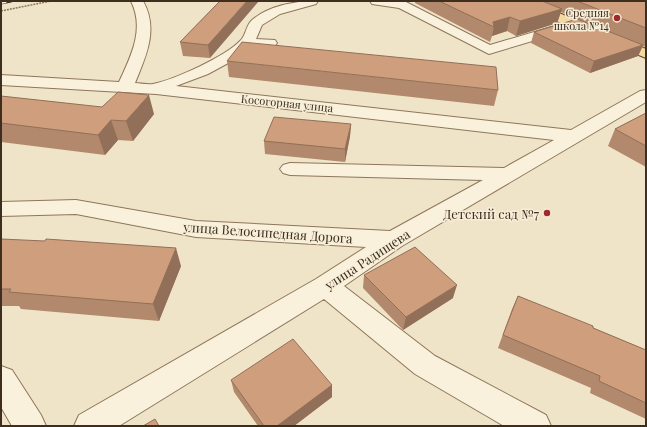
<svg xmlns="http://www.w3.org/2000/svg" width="647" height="427" viewBox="0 0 647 427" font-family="'Playfair Display',serif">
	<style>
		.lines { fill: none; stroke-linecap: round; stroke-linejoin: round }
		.minor-casing { stroke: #8d765c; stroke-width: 2 }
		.major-casing { stroke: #5b4430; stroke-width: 2 }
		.path { stroke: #8d765c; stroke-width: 1.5; stroke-dasharray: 2 1; stroke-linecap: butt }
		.minor { fill: #faf1dc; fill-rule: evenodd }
		.major { fill: #f3d9a0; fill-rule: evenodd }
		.rail-casing { stroke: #3d2e20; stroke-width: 3 }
		.rail { stroke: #f7eed8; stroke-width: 2; stroke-dasharray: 5.5; stroke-linecap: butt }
		.wall { fill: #b2896c }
		.shaded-wall { fill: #916f58 }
		.building { fill: #cf9f7d; stroke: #916f58 }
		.poi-dot { fill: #9e2a2b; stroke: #f7eed8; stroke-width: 1.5 }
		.labels { text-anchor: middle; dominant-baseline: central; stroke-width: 3; stroke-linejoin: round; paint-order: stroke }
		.far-poi-label { font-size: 11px; fill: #3d2e20; stroke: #f7eed8; text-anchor: end }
		.far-street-label { font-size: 11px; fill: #3d2e20; stroke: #f7eed8 }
		.poi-label { font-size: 13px; fill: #3d2e20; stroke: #f7eed8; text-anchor: end }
		.street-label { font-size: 13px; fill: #3d2e20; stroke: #f7eed8 }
	</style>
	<rect width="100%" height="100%" fill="#f0e4c8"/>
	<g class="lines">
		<g class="minor-casing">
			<path id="minor" d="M131,1h12c16,28 3,55 -8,82 5,0 13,2 18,1 21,-4 73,-28 87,-43 6,-5 6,-16 12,-21 18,-15 44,-19 66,-19l-2,3 -36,10 -18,11 -6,14 19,1 2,3 -2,3 -25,1 -20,15 -22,12 -32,12 395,44 69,-39 6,-1v12l-244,144 -58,40 91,70 111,59 5,11h-47l-89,-52 -91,-75 -205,127h-45l5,-11 237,-136 50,-32 -170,-10 -120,-23 -75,2v-14l75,-2 120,21 194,10 93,-51 -193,-5 -7,-2 -3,-4 3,-4 7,-2 214,5 50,-28 -398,-46 -155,-9v-10l118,7c12,-26 26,-53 12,-81z
				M370,1l36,1 84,43 71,-21 5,1 2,3 -2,3 -77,23 -90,-46 -27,-4z
				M1,366l11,4 29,45 5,11h-34l-11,-19z"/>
		</g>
		<g class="major-casing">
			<path id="major" d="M513,1h17l116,48v9l-131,-54z"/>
		</g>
		<path class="path" d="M1,11l50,-10"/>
		<use href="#minor" class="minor"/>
		<use href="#major" class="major"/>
		<g class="rail-casing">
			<path id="rail" d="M1,3l10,-2"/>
		</g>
		<use href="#rail" class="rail"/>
	</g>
	<path class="wall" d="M220,1l-10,57 -27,-2 -3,-14z
		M415,1h231v46l-3,-1 -5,10 -48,17 -59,-30 3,-11 57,-7 -30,-13 -4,11 -41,13 -9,-5 -15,5 -2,6 -75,-39z
		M227,61l271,29 -4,16 -265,-29z
		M1,96l153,18 -21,27 -15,-1 -13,15 -104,-13z
		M646,113v54l-38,-21 7,-17z
		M351,124l-1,12 -5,26 -80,-8 -1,-13z
		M1,239l180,27 -22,55 -138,-12 -2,-3h-18z
		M364,275l89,23 -50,32 -40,-42z
		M518,296l128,54v69l-56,-26 1,-5 -93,-40 14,-39z
		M231,380l101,5v12l-38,29h-36l-24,-34z"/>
	<path class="shaded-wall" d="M247,1h12l-49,57 -2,-13z
		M562,9l-5,14 -41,13 4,-15z
		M510,17l-3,14 -15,5 2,-9 -1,-5z
		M643,45l-5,11 -48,17 4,-12z
		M149,95l5,19 -21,27 -7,-20z
		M111,120l7,20 -13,15 -7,-20z
		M351,124l-1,12 -5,26v-13z
		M176,248l5,18 -22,55 -6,-17z
		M457,285l-4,13 -50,32 3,-13z
		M332,385v12l-38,29h-17z"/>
	<path class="building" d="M220,1h27l-39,44 -28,-3z
		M439,1h103l20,8 -42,12 -10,-4 -17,5 1,5z
		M577,1h69v27z
		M577,19l66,26 -49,16 -60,-29z
		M242,42l254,25 2,23 -271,-29z
		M118,92l31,3 -23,26 -15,-1 -13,15 -97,-12v-27l101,11z
		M646,113v33l-31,-17z
		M274,117l77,7 -6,25 -81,-8z
		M1,239l44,2 1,-2 130,9 -23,56 -144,-12 2,-3h-10z
		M415,247l42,38 -51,32 -42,-42z
		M518,296l75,30v2l53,22v53l-47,-22 1,-5 -97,-41z
		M293,339l39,46 -55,41h-13l-33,-46z
		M155,419l4,7h-16z"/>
	<g class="poi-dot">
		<circle cx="617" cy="18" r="4"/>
		<circle cx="547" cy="213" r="4"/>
	</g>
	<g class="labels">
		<g class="far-poi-label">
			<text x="609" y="12">Средняя<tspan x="609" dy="13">школа №14</tspan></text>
		</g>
		<g class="far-street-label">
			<text transform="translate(287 103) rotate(6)">Косогорная улица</text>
		</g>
		<g class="poi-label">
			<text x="539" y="213">Детский сад №7</text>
		</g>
		<g class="street-label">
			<text transform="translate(268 232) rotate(4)">улица Велосипедная Дорога</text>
			<text transform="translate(367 259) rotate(-33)">улица Радищева</text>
		</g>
	</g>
	<rect width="647" height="427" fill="none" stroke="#3d2e20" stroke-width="4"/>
</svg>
